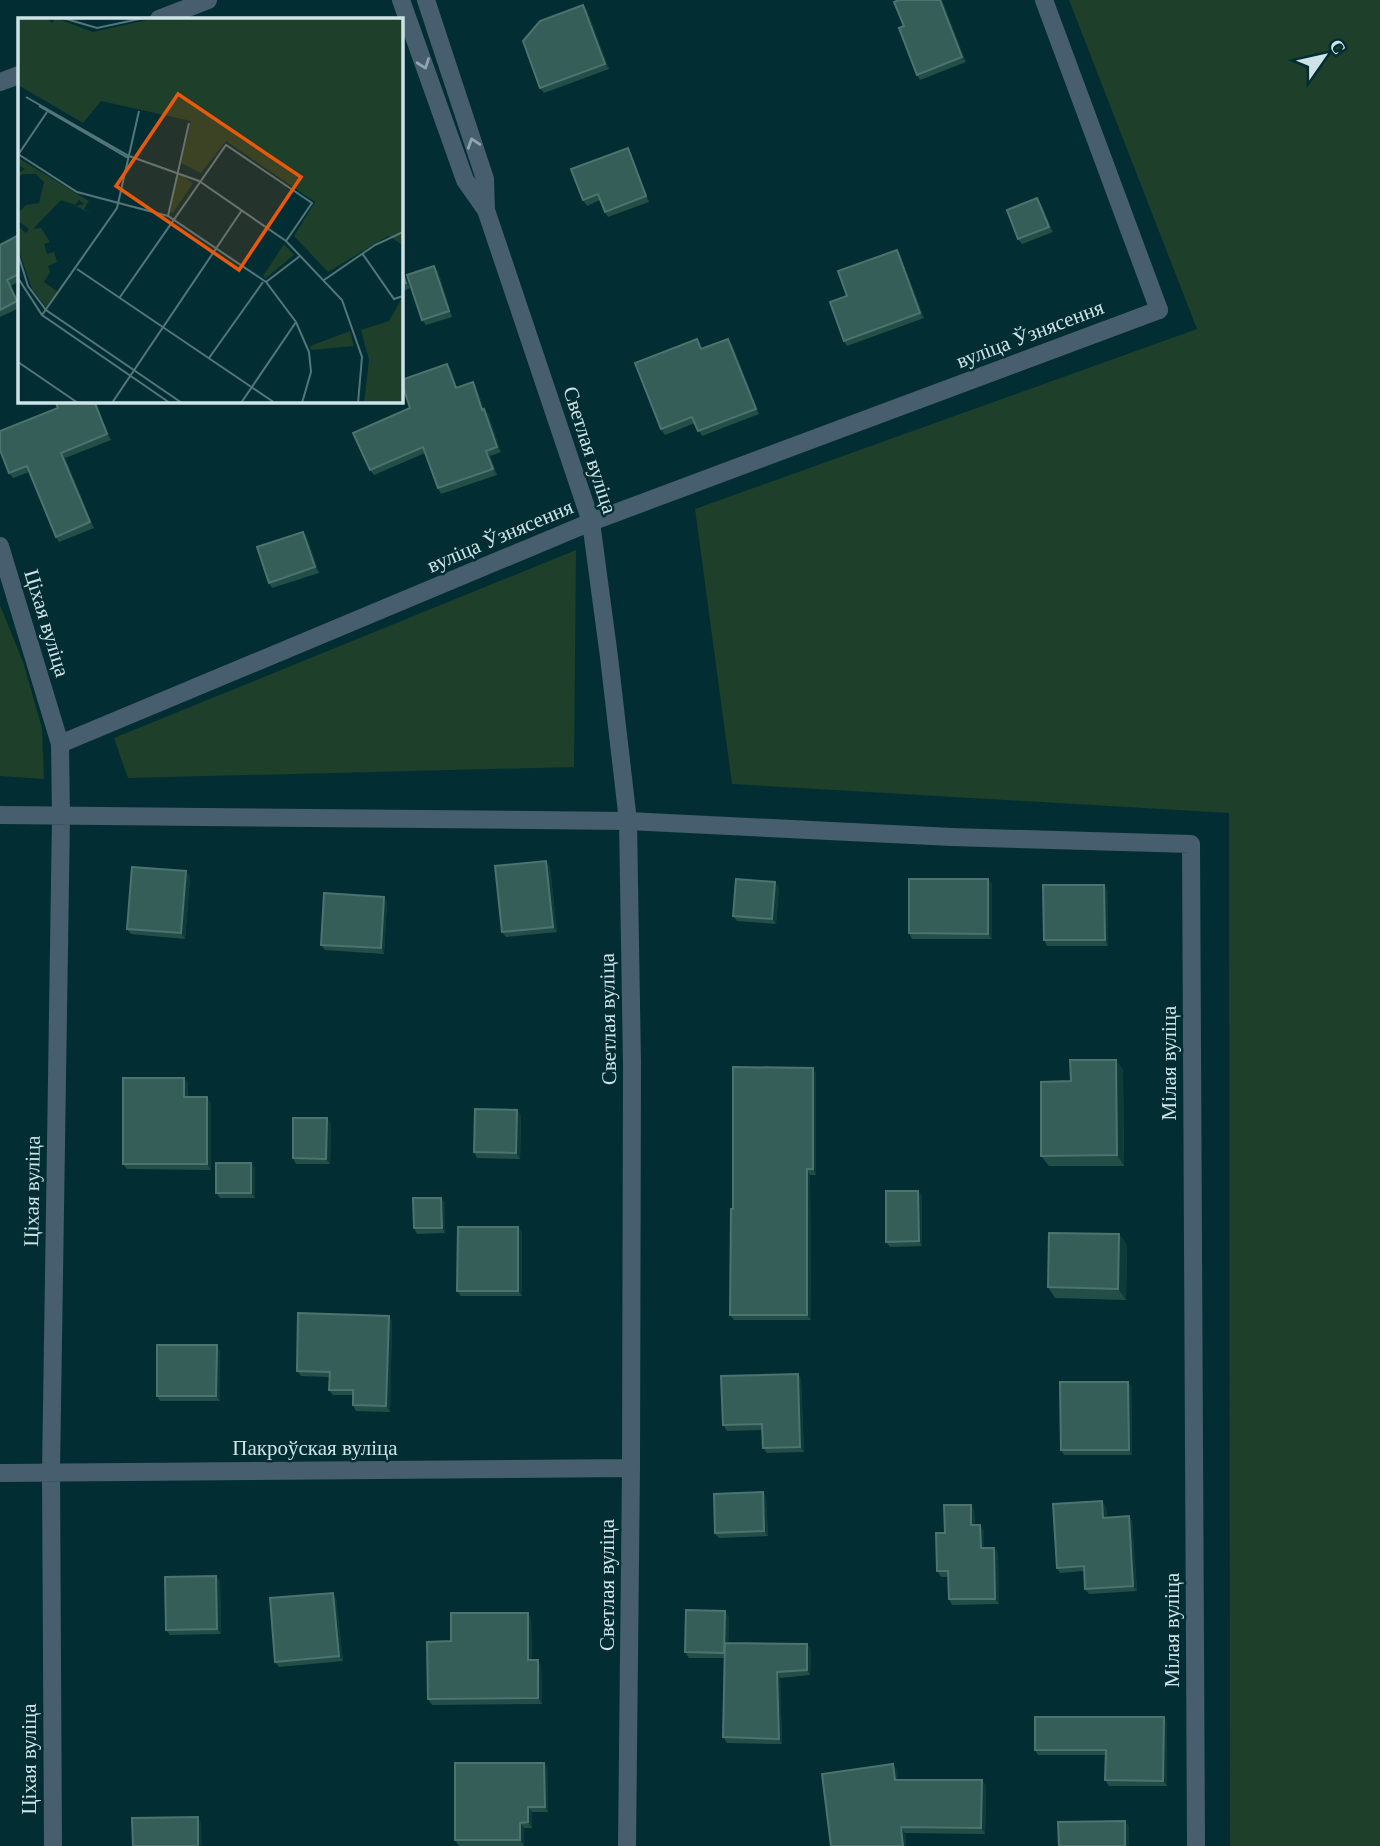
<svg xmlns="http://www.w3.org/2000/svg" width="1380" height="1846" viewBox="0 0 1380 1846" font-family="'Times New Roman',serif">
	<style>
		.green { fill: #1e3f29 }
		.lines { fill: none; stroke-linecap: round; stroke-linejoin: round }
		.lane { stroke: #465e6d; stroke-width: 18 }
		.street { stroke: #465e6d; stroke-width: 18 }
		.wall { fill: #234e48 }
		.shaded-wall { fill: #0e3b38 }
		.building { fill: #355e59; stroke: #4d736f; stroke-width: 2 }
		.oneway { stroke: #91a7b0 }
		.labels { text-anchor: middle; dominant-baseline: central; stroke-width: 5; stroke-linejoin: round; paint-order: stroke }
		.street-label { font-size: 21px; fill: #cee3e7; stroke: #022e33 }
		.inset-road { fill: none; stroke: #54767b; stroke-width: 2 }
		.view { fill: #e8590c; fill-opacity: 0.15; stroke: #e8590c; stroke-width: 3.5 }
		.inset-edge { fill: none; stroke: #cee3e7; stroke-width: 3.5 }
	</style>
	<rect width="100%" height="100%" fill="#022e33"/>
	<path class="green" d="M1069,0h311v1846h-150l-1,-1033 -497,-29 -37,-275 502,-180z
		M576,550l-2,217 -446,11 -14,-40z
		M0,605l23,57 19,66 2,51 -44,-3z"/>
	<g class="lines">
		<path class="lane" d="M1044,0l115,310"/>
		<path class="street" d="M401,0l64,180 21,30 105,312 18,135 19,164 4,243 -1,404 -4,378
			M426,0l59,179 1,31
			M159,19l49,-19
			M0,82l19,-7
			M0,546l60,198 1,72 -10,656 2,374
			M60,744l531,-222 568,-212
			M0,815l628,6 324,16 239,7 5,1002
			M0,1473l631,-5"/>
	</g>
	<path class="wall" d="M942,0l24,62 -46,18 -3,-5 -13,-49z
		M583,5l4,5 22,59 -65,24 -4,-5z
		M628,148l3,5 18,49 -41,15 -3,-5 -5,-12 -13,6 -4,-6z
		M1041,204l12,28 -31,12 -4,-5z
		M19,235v46l-8,5 8,17v5l-19,9v-72z
		M897,250l3,5 24,63 -77,28 -3,-5 3,-45z
		M401,265l9,23 -9,4z
		M438,271l14,46 -26,8 -4,-5z
		M697,339l5,10 30,-5 27,70 -57,22 -7,-13 -30,12 -4,-6z
		M447,364l4,5 6,19 16,-6 3,5 8,22 4,5 13,38 -11,4 7,19 -56,19 -3,-6 -13,-35 -51,22 -4,-5 40,-62z
		M95,401l16,39 -46,18 29,70 -35,14 -3,-5 -27,-65 -16,6 -4,-5z
		M303,532l4,5 12,36 -47,15 -3,-5z
		M550,867l7,65 -51,5 -4,-5z
		M186,871l4,6 -5,62 -54,-5 -4,-5z
		M992,884v55h-80l-3,-6z
		M779,887l-3,37 -39,-3 -4,-5z
		M1108,890v56h-61l-3,-6z
		M387,902l-3,52 -59,-4 -4,-5z
		M1116,1060l7,10 1,96h-75l-8,-10z
		M816,1073v102h-6l1,145h-77l-4,-5 3,-106z
		M184,1078l4,5v14l23,6v67l-84,-1 -4,-5z
		M521,1115l-1,44 -43,-1 -3,-6z
		M331,1123l-1,41h-34l-3,-6z
		M251,1163l4,5v30h-35l-4,-5z
		M918,1191l4,5v50l-32,1 -4,-5z
		M441,1198l4,5v30l-28,1 -3,-6z
		M518,1227l4,6v63h-61l-4,-5z
		M1119,1234l8,11 -1,55 -71,-2 -7,-11z
		M392,1321l-2,91 -34,-1 -3,-6v-10h-20l-4,-5v-13l-28,-1 -4,-5z
		M220,1351v50h-60l-3,-5z
		M798,1374l3,5 3,73 -37,1 -4,-5 -1,-18 -35,1 -4,-6z
		M1128,1382l4,5v68h-68l-3,-5z
		M763,1492l3,5 2,39 -49,2 -4,-5z
		M971,1505l3,5 1,15h5l4,6v17h10l4,5 1,51 -47,1 -3,-6 -1,-22h-7l-4,-6 8,-38z
		M1106,1507l1,11 22,-2 3,5 5,70 -48,3 -4,-5 -1,-18 -24,2 -3,-5z
		M216,1576l4,5 1,53 -51,1 -4,-5z
		M336,1598l7,63 -64,6 -4,-5z
		M729,1616l-1,27 79,1 4,6 -1,25 -30,3 2,66 -55,-1 -4,-6 1,-79h-35l-4,-6z
		M531,1618l1,42 9,5 1,39 -110,1 -4,-6 23,-58z
		M1164,1717l3,6v63h-58l-4,-6v-25h-67l-3,-5z
		M544,1763l4,5v44h-16v16h-8v18h-65l-4,-6z
		M897,1770l1,10h84l4,6 -1,48 -80,-1 1,13h-75z"/>
	<path class="shaded-wall" d="M940,0h2l24,62 -4,-5z
		M583,5l4,5 22,59 -4,-5z
		M628,148l3,5 18,49 -3,-6z
		M1037,198l4,6 12,28 -4,-5z
		M897,250l3,5 24,63 -4,-5z
		M401,265l9,23 -4,-5 -5,-14z
		M434,266l4,5 14,46 -3,-6z
		M728,339l4,5 27,70 -3,-5z
		M447,364l4,5 8,25 -3,-6z
		M473,382l3,5 10,28 -4,-5z
		M94,401h1l16,39 -4,-6z
		M484,409l4,5 13,38 -4,-5z
		M486,451l4,5 7,19 -4,-6z
		M61,453l4,5 29,70 -4,-6z
		M303,532l4,5 12,36 -4,-6z
		M546,861l4,6 7,65 -4,-5z
		M186,871l4,6 -5,62 -4,-6z
		M988,879l4,5v55l-4,-5z
		M775,882l4,5 -3,37 -4,-5z
		M1104,885l4,5v56l-3,-6z
		M384,897l3,5 -3,52 -3,-6z
		M1116,1060l7,10 1,96 -7,-11z
		M813,1068l3,5v102l-3,-6z
		M184,1078l4,5 -1,19 -3,-5z
		M207,1097l4,6v67l-4,-6z
		M517,1110l4,5 -1,44 -4,-6z
		M327,1118l4,5 -1,41 -4,-5z
		M251,1163l4,5v30l-4,-5z
		M807,1169l3,6 1,145 -4,-5z
		M918,1191l4,5v50l-3,-5z
		M441,1198l4,5v30l-3,-5z
		M518,1227l4,6v63l-4,-5z
		M1119,1234l8,11 -1,55 -8,-11z
		M389,1316l3,5 -2,91 -4,-6z
		M217,1345l3,6v50l-4,-5z
		M798,1374l3,5 3,73 -4,-5z
		M1128,1382l4,5v68l-3,-5z
		M763,1492l3,5 2,39 -4,-5z
		M1102,1501l4,6 1,16 -4,-5z
		M971,1505l3,5 1,21 -4,-6z
		M1129,1516l3,5 5,70 -4,-5z
		M980,1525l4,6v22l-3,-5z
		M994,1548l4,5 1,51 -4,-5z
		M216,1576l4,5 1,53 -4,-5z
		M333,1593l3,5 7,63 -4,-5z
		M725,1611l4,5 -1,42 -4,-5z
		M528,1613l3,5 1,47 -4,-5z
		M807,1644l4,6 -1,25 -3,-5z
		M538,1660l3,5 1,39 -4,-6z
		M777,1672l3,6 2,66 -3,-5z
		M1164,1717l3,6v63l-4,-5z
		M544,1763l4,5v44l-3,-5z
		M893,1764l4,6 2,15 -4,-5z
		M982,1780l4,6 -1,48 -4,-6z
		M528,1807l4,5v16l-4,-6z
		M198,1817l3,5 1,24h-4z
		M1125,1821l4,5v20h-4z
		M520,1823l4,5v18l-4,-6z
		M901,1827l4,6 1,13h-3z"/>
	<path class="building" d="M899,0h41l22,57 -45,18 -18,-47 5,-2 -10,-24z
		M583,5l22,59 -65,24 -17,-47 17,-20z
		M628,148l18,48 -41,16 -7,-18 -15,6 -12,-31z
		M1037,198l12,29 -31,12 -11,-29z
		M19,235v39l-12,6 10,21 -17,9v-65z
		M897,250l23,63 -76,28 -14,-39 17,-6 -9,-25z
		M434,266l15,45 -27,9 -15,-45z
		M401,269l5,14 -5,2z
		M697,339l4,10 27,-10 28,70 -58,22 -6,-14 -31,12 -26,-66z
		M447,364l9,24 17,-6 9,28 2,-1 13,38 -11,4 7,18 -55,19 -15,-41 -53,23 -17,-37 57,-25 -9,-28z
		M55,401h39l13,33 -46,19 29,69 -34,15 -29,-71 -18,7 -9,-23v-19l58,-23z
		M303,532l12,35 -46,16 -12,-36z
		M546,861l7,66 -51,5 -7,-66z
		M132,867l54,4 -5,62 -54,-4z
		M736,879l39,3 -3,37 -39,-3z
		M909,879h79v55l-79,-1z
		M1043,885h61l1,55h-61z
		M324,893l60,4 -3,51 -60,-3z
		M1070,1060h46l1,95 -76,1v-74l30,-1z
		M733,1067l80,1v101h-6v146h-77l1,-106h2z
		M123,1078h61v19h23v67h-84z
		M475,1109l42,1 -1,43 -42,-1z
		M293,1118h34l-1,41 -33,-1z
		M216,1163h35v30h-35z
		M886,1191h32l1,50 -33,1z
		M413,1198h28l1,30h-28z
		M458,1227h60v64h-61z
		M1049,1233l70,1 -1,55 -70,-2z
		M298,1313l91,3 -3,90 -33,-1v-15h-24l1,-18 -33,-1z
		M157,1345h60l-1,51h-59z
		M798,1374l2,73 -37,1 -1,-24 -39,1 -2,-49z
		M1060,1382h68l1,68h-68z
		M763,1492l1,39 -49,2 -1,-39z
		M1102,1501l1,17 26,-2 4,70 -48,3 -1,-23 -27,2 -4,-64z
		M944,1505h27v20h9l1,23h13l1,51h-46l-1,-28h-11l-1,-38h9z
		M216,1576l1,53 -51,1 -1,-53z
		M333,1593l6,63 -64,6 -5,-64z
		M686,1610l39,1 -1,42 -39,-1z
		M451,1613h77v47h10v38l-110,1 -1,-57 24,-1z
		M725,1643l82,1v26l-30,2 2,67 -56,-2z
		M1035,1717h129l-1,64 -58,-1 1,-30h-71z
		M455,1763h89l1,44h-17v15l-8,1v17h-65z
		M893,1764l2,16h87l-1,48 -80,-1 2,19h-72l-9,-72z
		M198,1817v29h-65l-1,-28z
		M1125,1821v25h-66l-1,-24z"/>
	<defs><path id="oneway-chevron" d="M-2-3.5L2.5 0L-2 3.5" fill="none" stroke-width="1.6" stroke-linecap="round" stroke-linejoin="round" transform="scale(1.75)"/></defs>
	<g class="oneway">
		<use href="#oneway-chevron" transform="translate(424 64) rotate(70)"/>
		<use href="#oneway-chevron" transform="translate(473 143) rotate(-108)"/>
	</g>
	<g class="labels">
		<g class="street-label">
			<text transform="translate(1030 334) rotate(-21)">вуліца Ўзнясення</text>
			<text transform="translate(590 450) rotate(72)">Светлая вуліца</text>
			<text transform="translate(500 536) rotate(-23)">вуліца Ўзнясення</text>
			<text transform="translate(47 623) rotate(73)">Ціхая вуліца</text>
			<text transform="translate(608 1019) rotate(-91)">Светлая вуліца</text>
			<text transform="translate(1169 1063) rotate(-90)">Мілая вуліца</text>
			<text transform="translate(32 1191) rotate(-89)">Ціхая вуліца</text>
			<text x="315" y="1448">Пакроўская вуліца</text>
			<text transform="translate(607 1585) rotate(-90)">Светлая вуліца</text>
			<text transform="translate(1172 1630) rotate(-90)">Мілая вуліца</text>
			<text transform="translate(29 1759) rotate(-90)">Ціхая вуліца</text>
		</g>
	</g>
	<g transform="translate(18 18)">
		<rect width="385" height="385" fill="#022e33"/>
		<path d="M0,0h29l5,5 4,-5 37,14 63,-14h247v227l-15,-9 -60,36 -34,-36 21,-34 -89,-61 -25,32 -20,-10 10,-42 -90,-20 -18,22 -65,-38zM2,141l69,42 -5,8 8,5 -16,-8 8,-2 -5,-4 -4,5 -14,-5 -28,29 8,-1 9,14 -6,2 3,10 7,-2 3,10 -9,4 2,6 -6,10 14,10 -12,15 -14,-18 -14,-41v-22l8,7 3,-4 -11,-8v-8l8,-8 13,-2 5,-21 -8,-8h-14l-4,5v-6l7,-4 -7,-4zM160,155l15,10 -20,30 -3,-1zM266,226l10,11 -29,24 -2,-3zM385,278v107h-39l5,-43 -8,-30 28,-9zM332,313l4,15 -43,4 -1,-4z" fill="#1e3f29"/>
		<path class="inset-road" d="M45,0l34,10 47,-10M8,79l103,59 70,25 87,60 56,59 20,57 -4,46M21,88l89,52M0,136l59,38 91,24 98,66 30,40 13,30 2,20 -9,31M0,137l29,-43M150,198l21,-93M344,235l32,46 9,-3M0,236l10,32 18,24 136,93M59,251l198,134M0,260l24,37 128,88M306,262l51,-35 28,-13M248,264l34,-26M102,279l106,-152 86,58 -26,38M24,297l75,-107 22,-97M191,340l54,-76M0,344l60,41M94,385l130,-193M223,385l55,-81"/>
		<path class="view" d="M160,76l123,83 -62,93 -123,-84z"/>
		<rect width="385" height="385" class="inset-edge"/>
	</g>
	<g transform="translate(1324 56) rotate(56)" stroke="#022e33" stroke-width="5" paint-order="stroke">
	<path d="M0-5L12 26L0 18L-12 26Z" fill="#cee3e7"/>
	<text y="-10" font-size="19" font-weight="bold" text-anchor="middle" fill="#cee3e7">С</text>
	</g>
</svg>
